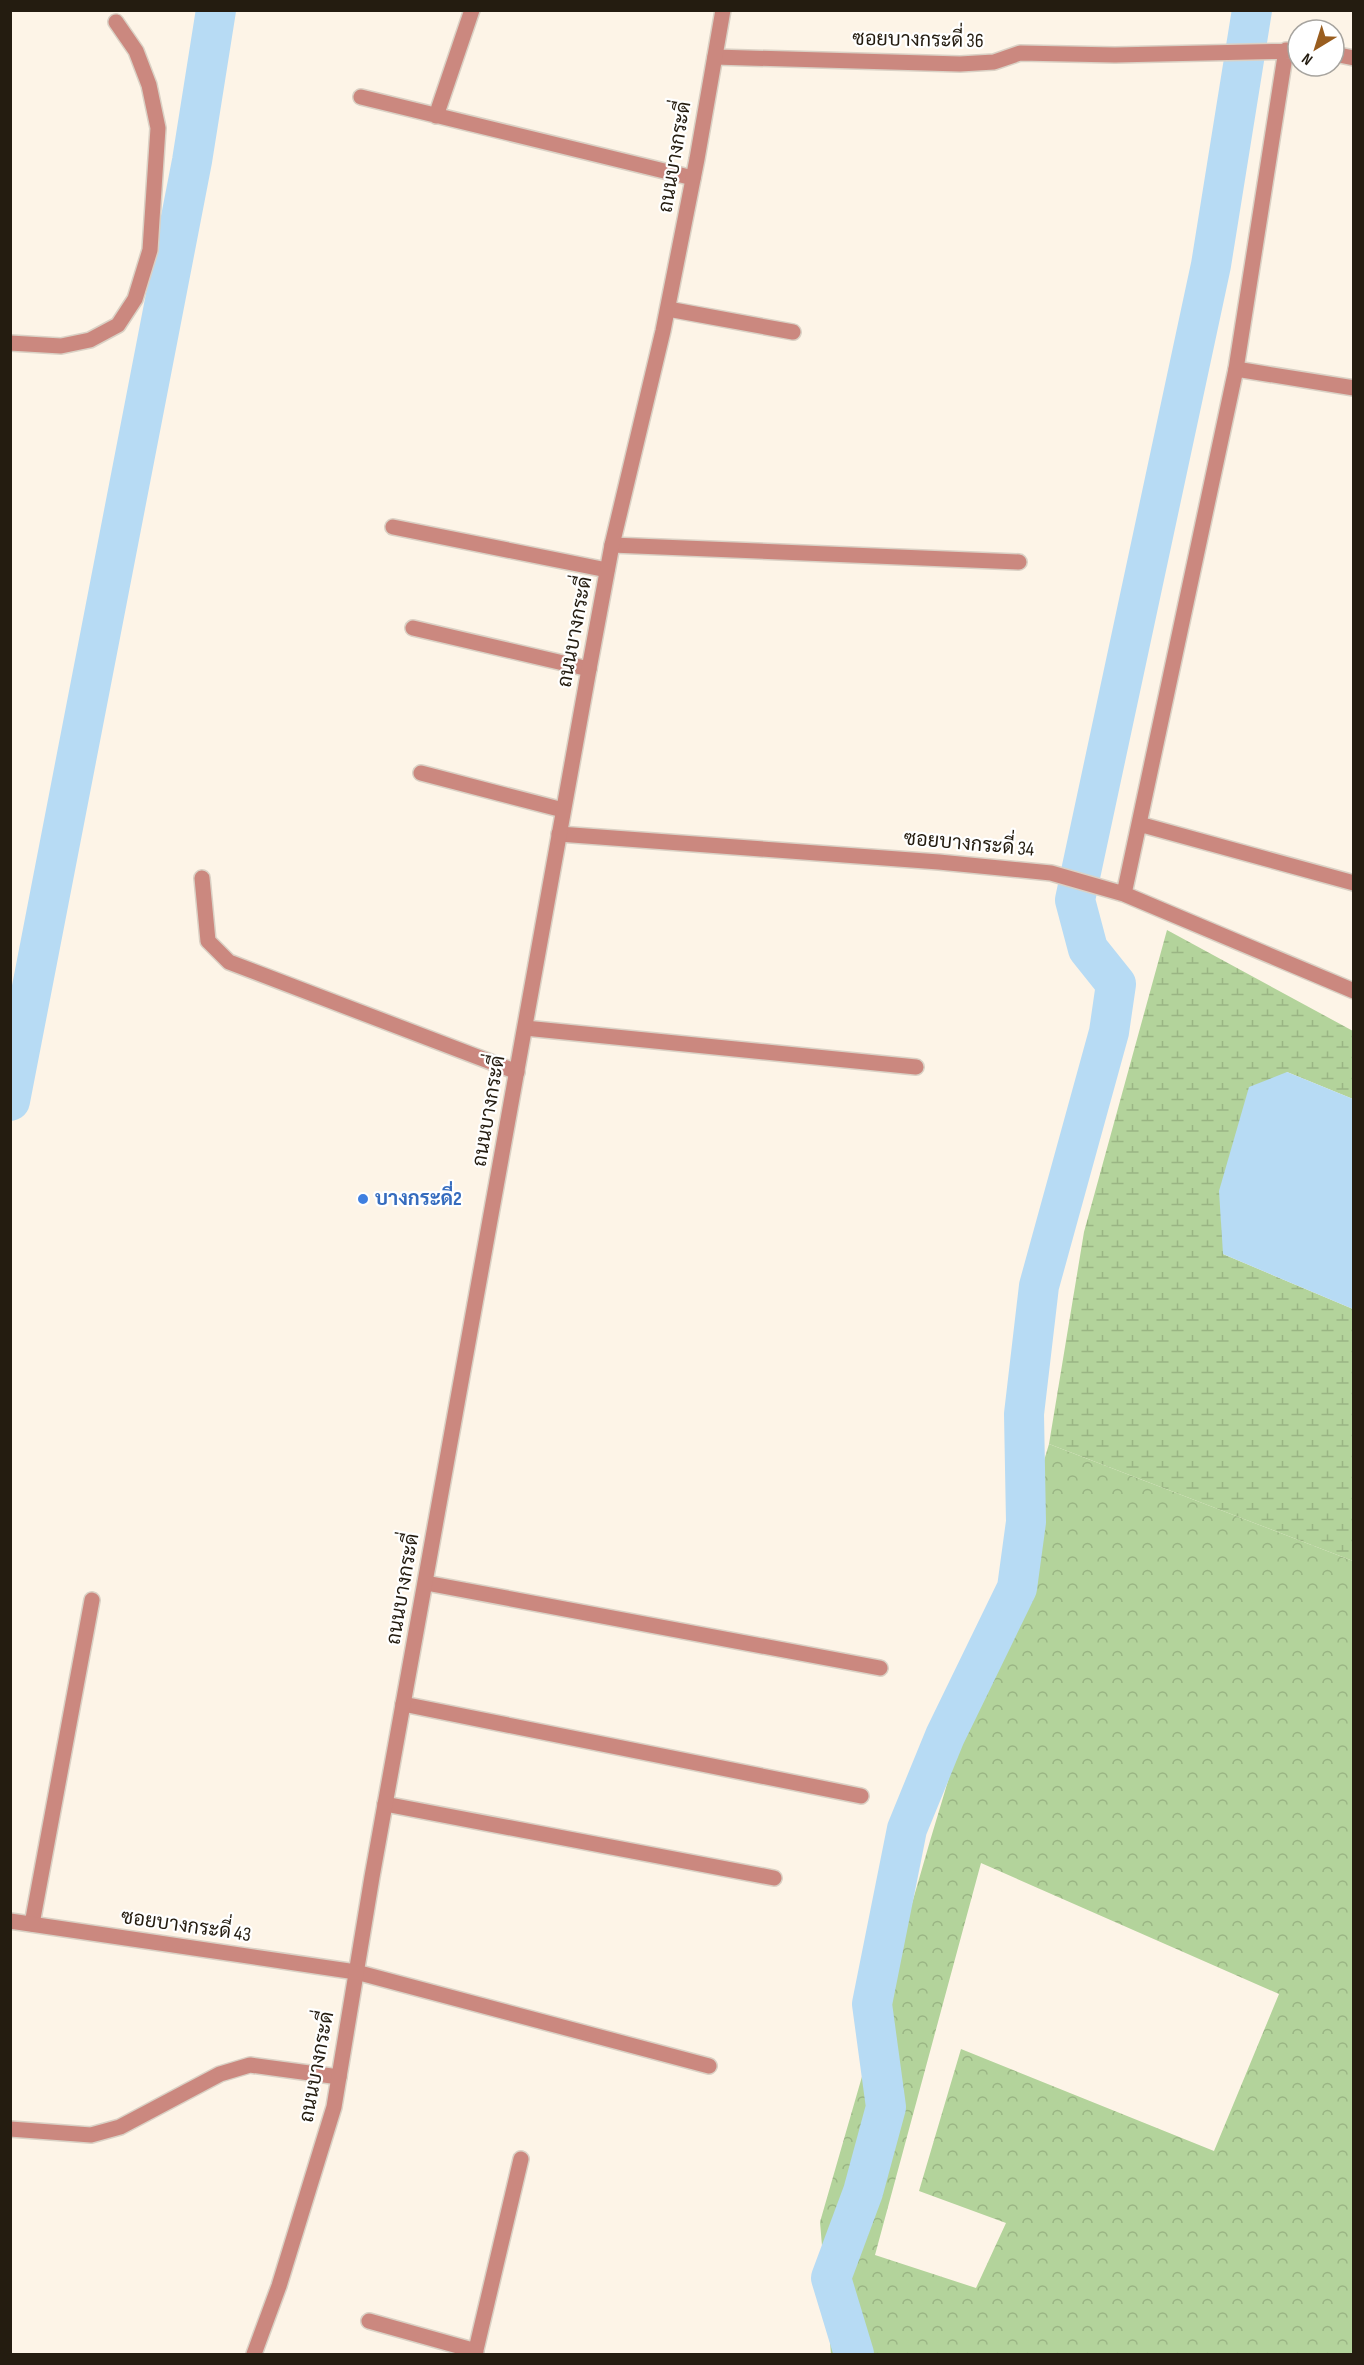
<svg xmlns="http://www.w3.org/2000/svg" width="1364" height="2365" viewBox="0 0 1364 2365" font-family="'Sofia Sans Condensed',Sarabun,sans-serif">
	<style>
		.forest { fill: url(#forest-crowns); fill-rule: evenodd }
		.wetland { fill: url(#wetland-marsh) }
		.water { fill: #b7dbf4 }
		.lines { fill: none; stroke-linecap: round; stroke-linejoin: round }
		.canal { stroke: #b7dbf4; stroke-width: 40 }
		.service-casing { stroke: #dad1c5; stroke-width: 18 }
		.minor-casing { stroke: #dad1c5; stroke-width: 18 }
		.tertiary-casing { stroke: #dad1c5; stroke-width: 18 }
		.service { stroke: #cb887f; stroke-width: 15 }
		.minor { stroke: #cb887f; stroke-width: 15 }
		.tertiary { stroke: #cb887f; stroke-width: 15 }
		.shop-dot { fill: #3f7fe0; stroke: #fff; stroke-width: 2 }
		.labels { text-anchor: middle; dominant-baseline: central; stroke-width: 4.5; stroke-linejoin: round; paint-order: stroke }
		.street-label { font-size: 20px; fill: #241c10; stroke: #fff }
		.shop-label { font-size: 20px; font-weight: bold; fill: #366cbe; stroke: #fff; text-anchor: start }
	</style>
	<defs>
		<pattern id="forest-crowns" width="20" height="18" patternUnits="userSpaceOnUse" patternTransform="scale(1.5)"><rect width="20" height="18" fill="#b3d39b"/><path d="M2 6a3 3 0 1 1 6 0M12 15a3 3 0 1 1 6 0" fill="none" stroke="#9ab584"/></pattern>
		<pattern id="wetland-marsh" width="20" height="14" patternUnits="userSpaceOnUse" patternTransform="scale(1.5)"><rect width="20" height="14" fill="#b3d39b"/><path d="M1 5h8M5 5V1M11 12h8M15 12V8" fill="none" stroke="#9ab584"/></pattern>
	</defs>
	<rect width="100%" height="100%" fill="#fdf4e7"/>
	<path class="forest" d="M1049,1444l304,117v793h-522l-11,-132 110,-381zM981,1863l298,131 -65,157 -253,-102 -42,142 87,32 -30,65 -101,-33z"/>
	<path class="wetland" d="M1167,930l186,101v68l-66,-27 -64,182 130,55v252l-304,-117 35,-212z"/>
	<path class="water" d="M1287,1072l66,27v210l-130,-55 -4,-63 30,-104z"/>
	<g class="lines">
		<path class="canal" d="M10,1101l182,-940 24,-151
			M854,2354l-23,-76 32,-86 23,-85 -14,-103 35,-175 38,-93 72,-148 9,-66 -2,-108 15,-128 70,-254 7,-48 -28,-35 -13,-49 136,-635 41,-255"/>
		<g class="service-casing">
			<path id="service" d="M361,97l332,81
				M436,116l36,-106
				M668,309l125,23
				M1236,369l118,19
				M393,527l214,43
				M413,628l176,41
				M421,773l142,37
				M525,1028l391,39
				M32,1924l60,-324
				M10,2129l81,6 29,-8 100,-53 30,-9 89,12
				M369,2321l107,30
				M475,2354l46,-195"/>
		</g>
		<g class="minor-casing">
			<path id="minor" d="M1334,54l20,4
				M715,57l245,7 34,-2 26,-9 95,2 183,-4
				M10,343l51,3 29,-6 28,-15 17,-26 15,-49 8,-122 -9,-43 -13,-34 -20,-29
				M612,545l407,17
				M1139,824l215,59
				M559,834l380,28 112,11 73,21 230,97
				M202,878l6,63 21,21 288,110
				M1124,894l112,-525 50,-319
				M426,1583l454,85
				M403,1704l458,92
				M385,1804l389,74
				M10,1921l346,51 353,94"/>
		</g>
		<g class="tertiary-casing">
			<path id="tertiary" d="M254,2354l25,-68 55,-179 38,-230 217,-1208 23,-124 51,-214 34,-172 26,-149"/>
		</g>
		<use href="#service" class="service"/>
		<use href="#minor" class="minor"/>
		<use href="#tertiary" class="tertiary"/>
	</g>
	<circle class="shop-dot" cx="363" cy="1199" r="6"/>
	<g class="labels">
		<g class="street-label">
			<text transform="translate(918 40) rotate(1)">ซอยบางกระดี่ 36</text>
			<text transform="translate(675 157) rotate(-80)">ถนนบางกระดี่</text>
			<text transform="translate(575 632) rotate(-79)">ถนนบางกระดี่</text>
			<text transform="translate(969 844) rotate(5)">ซอยบางกระดี่ 34</text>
			<text transform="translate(489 1111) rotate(-80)">ถนนบางกระดี่</text>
			<text transform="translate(403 1589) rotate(-80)">ถนนบางกระดี่</text>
			<text transform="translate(186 1926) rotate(8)">ซอยบางกระดี่ 43</text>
			<text transform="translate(317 2067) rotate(-79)">ถนนบางกระดี่</text>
		</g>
		<g class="shop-label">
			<text x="375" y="1199">บางกระดี่2</text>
		</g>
	</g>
	<rect width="1364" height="2365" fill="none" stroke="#241c10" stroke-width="24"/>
	<g transform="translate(1316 48) rotate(218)"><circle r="28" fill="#ffffff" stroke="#a7a49f" stroke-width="1.5"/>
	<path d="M0-4.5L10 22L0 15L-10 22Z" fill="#995d1f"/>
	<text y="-9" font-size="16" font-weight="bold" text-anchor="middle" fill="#241c10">N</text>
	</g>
</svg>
